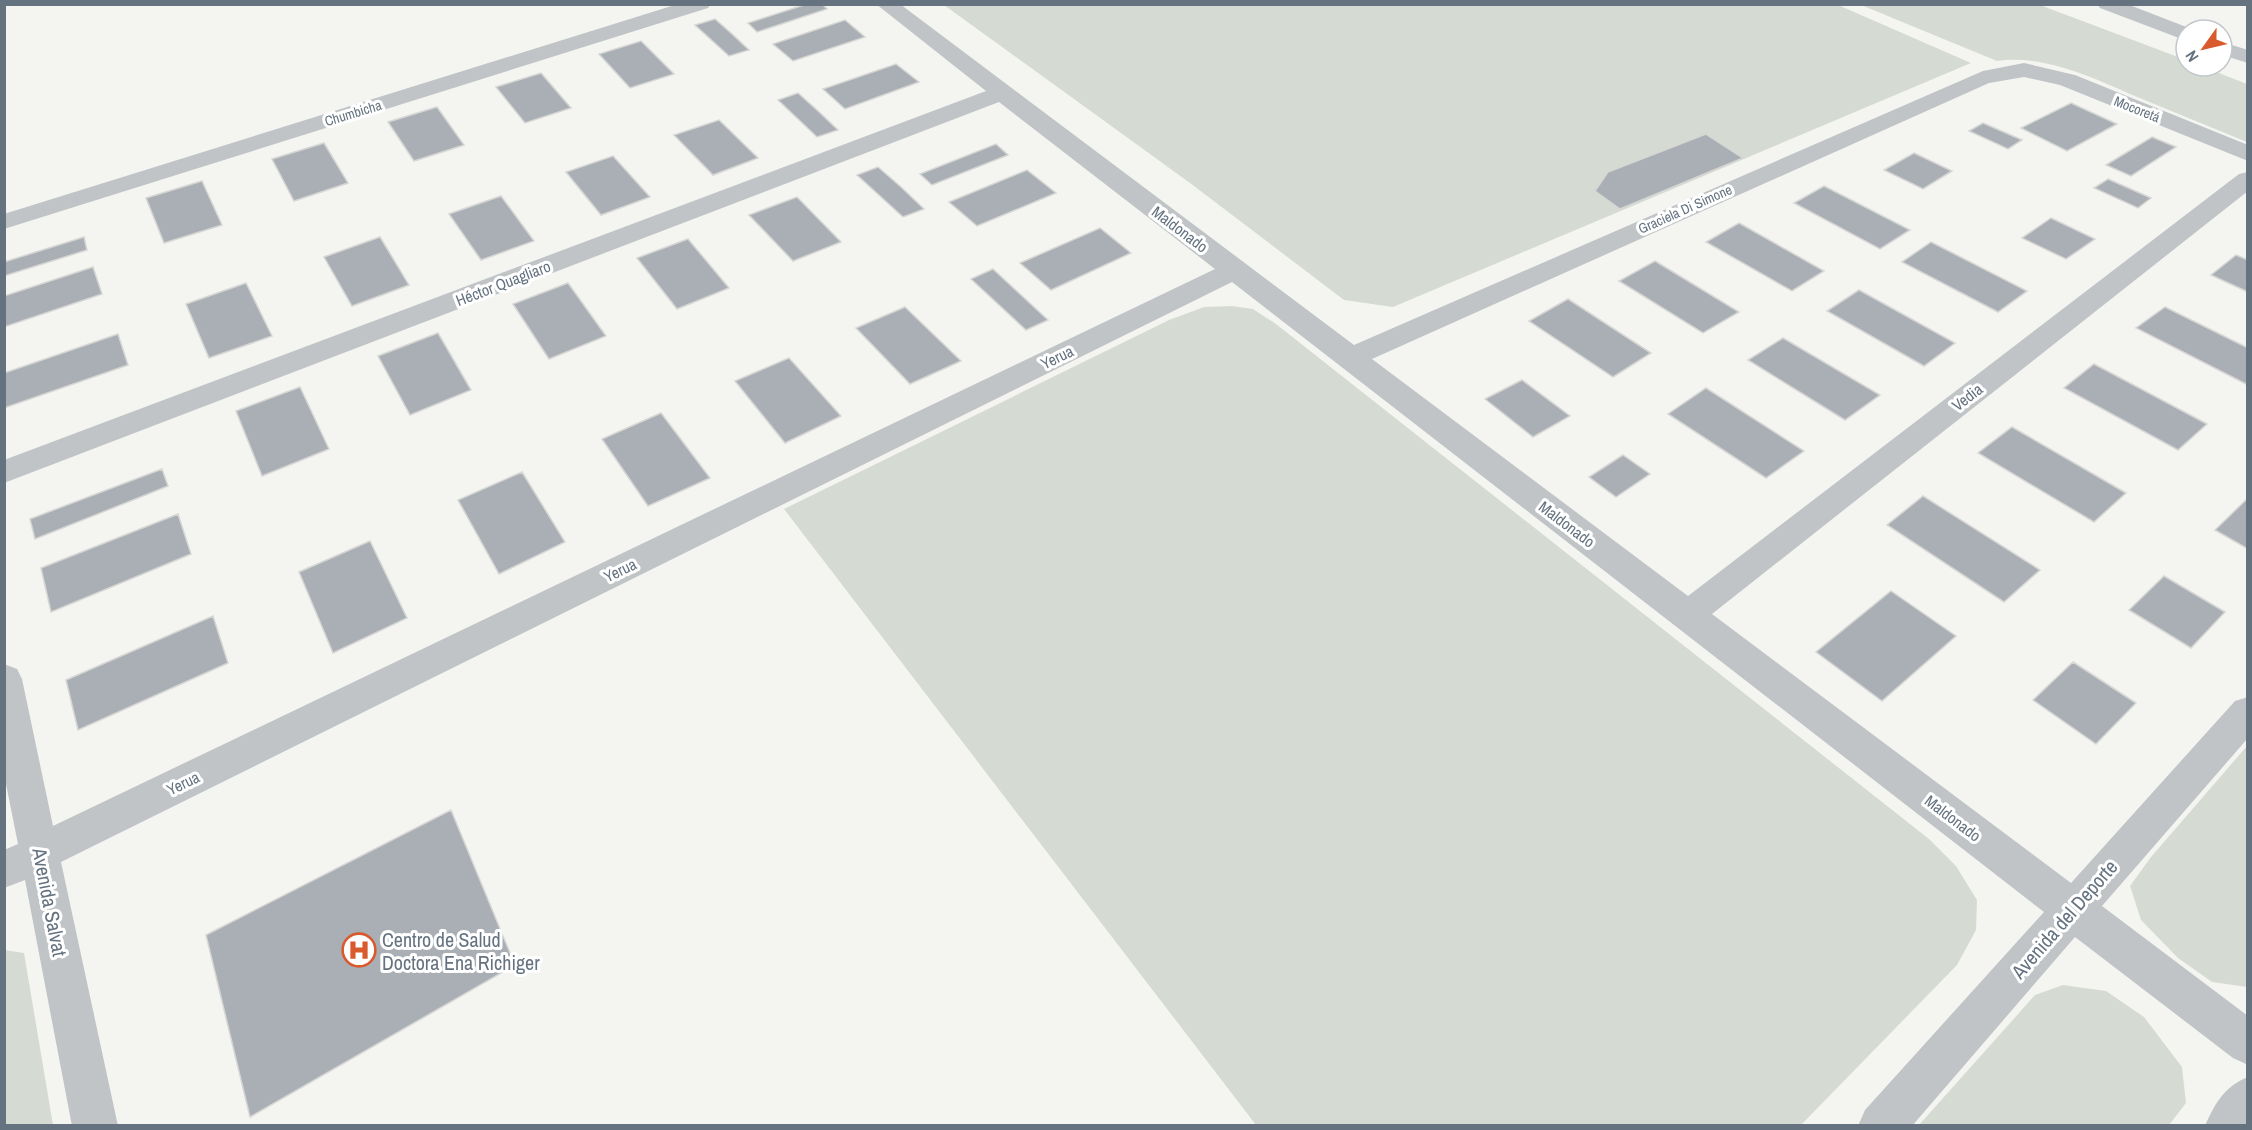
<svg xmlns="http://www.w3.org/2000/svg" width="2252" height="1130" viewBox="0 0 2252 1130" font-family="'Archivo Narrow',sans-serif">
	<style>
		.green { fill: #d5dbd2 }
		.building { fill: #a9afb4; stroke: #d6d6d4; stroke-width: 1.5 }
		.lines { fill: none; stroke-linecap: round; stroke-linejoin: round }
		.minor { fill: #c0c4c7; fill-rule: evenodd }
		.labels { text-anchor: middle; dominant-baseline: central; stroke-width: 6; stroke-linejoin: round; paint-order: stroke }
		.far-street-label { font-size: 14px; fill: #657380; stroke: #fff }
		.street-label { font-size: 16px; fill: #657380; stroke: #fff }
		.near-street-label { font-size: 20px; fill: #657380; stroke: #fff }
		.near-poi-label { font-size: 20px; fill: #657380; stroke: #fff; text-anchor: start }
	</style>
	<rect width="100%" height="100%" fill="#f4f5f1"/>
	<path class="green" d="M944,5h894l133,58 -578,244 -49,-7 -154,-117z
		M1861,5h179l146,55v6h15l46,18v58c-35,-14 -70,-29 -105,-43 -45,-19 -95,-45 -145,-38z
		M1232,306l21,3 23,15 653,515 27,27 21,34 -1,30 -19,35 -156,160h-545l-472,-616 385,-189 35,-13z
		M2247,746l1,241h-1l-35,-5 -34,-24 -37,-38 -11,-34 21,-29z
		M4,950l20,3 29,172h-48z
		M2063,985l43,6 38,26 38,50 4,36 -17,22h-250l116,-130z"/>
	<path class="building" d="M807,4h15l5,5 -70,23 -9,-9z
		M715,19l17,15 17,16 -20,6 -34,-31z
		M845,20l20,17 -72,24 -20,-17z
		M641,41l33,33 -44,14 -31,-34z
		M896,64l23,18 -74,27 -22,-20z
		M541,73l30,35 -46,15 -29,-36z
		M798,93l20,18 20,19 -21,7 -39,-37z
		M2071,103l46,21 -50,27 -46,-23z
		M437,107l27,38 -50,16 -26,-39z
		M719,120l39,38 -45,17 -39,-40z
		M1983,123l39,17 -14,9 -39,-18z
		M1706,134l37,24 -123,51 -25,-18 13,-19z
		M2152,137l24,10 -45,29 -25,-11z
		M324,143l24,40 -54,18 -22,-42z
		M996,144l12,11 -76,30 -12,-11z
		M1914,153l38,18 -29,18 -39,-19z
		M613,156l37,41 -49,18 -35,-43z
		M878,167l23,20 23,22 -21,8 -46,-42z
		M1027,170l29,23 -79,33 -28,-24z
		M2108,179l43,19 -13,10 -44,-20z
		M202,181l20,44 -58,18 -18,-45z
		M1824,186l86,44 -30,19 -86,-46z
		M501,196l33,45 -53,19 -32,-46z
		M797,197l44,45 -48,19 -44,-46z
		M2051,218l44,21 -29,20 -44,-21z
		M1739,223l85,48 -32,20 -86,-49z
		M1100,228l31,25 -80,37 -31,-27z
		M84,237l3,13 -83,26v-14z
		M380,237l29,48 -57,21 -28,-49z
		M688,239l41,49 -52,21 -40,-51z
		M1931,242l96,49 -29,21 -96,-50z
		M2236,255l12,5v32l-37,-17z
		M1655,261l84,51 -36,21 -84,-52z
		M93,267l9,27 -98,33v-31z
		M993,269l28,26 27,25 -22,10 -55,-51z
		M246,283l26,53 -63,22 -23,-54z
		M568,283l38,53 -57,23 -36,-55z
		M1859,290l96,53 -31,23 -97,-55z
		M1568,299l83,54 -38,24 -84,-56z
		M905,307l56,54 -51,23 -54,-56z
		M2165,307l83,41v37l-112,-57z
		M438,333l33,57 -61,25 -32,-59z
		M118,334l10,31 -124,43v-35z
		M1783,338l97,57 -35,25 -97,-60z
		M789,358l52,58 -56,27 -50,-62z
		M2094,364l113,60 -29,26 -114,-62z
		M1522,380l48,36 -37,21 -48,-38z
		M300,387l29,62 -67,27 -26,-65z
		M1706,388l98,63 -38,27 -98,-64z
		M661,413l49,65 -62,28 -46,-67z
		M2012,427l114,66 -32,29 -116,-69z
		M1623,455l27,19 -34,23 -27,-20z
		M162,469l6,17 -133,53 -5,-20z
		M522,472l43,70 -66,32 -41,-74z
		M1923,496l117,74 -36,32 -117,-77z
		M2247,499l1,1v49l-33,-19z
		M178,514l13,40 -140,58 -10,-44z
		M370,541l37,77 -74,35 -34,-81z
		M2164,576l61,36 -34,36 -62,-38z
		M1891,591l65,45 -74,65 -66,-49z
		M213,616l15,47 -150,67 -12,-50z
		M2073,662l63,41 -40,41 -63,-44z
		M451,810l64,155 -265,152 -44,-182z"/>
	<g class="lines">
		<path class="minor" d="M678,4h33l-3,4 -704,221v-15z
			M876,4h24l454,341 629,-274 41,-8 51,12 173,70v16l-188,-76 -36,-8 -35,6 -617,276 316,237 551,-422 9,-2v19l-536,423 359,269 164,-182 13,-4v41l-146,168 146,110v49l-15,-7 -158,-121 -163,189h-54l7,-16 179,-198 -812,-630 -1171,580 57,264h-46l-47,-246 -21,8v-38l14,-6 -14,-70v-110l13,5 5,10 31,147 1162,-557 -216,-167 -995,381v-23l982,-369z
			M2097,4h30l67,26h-8v10l-7,-2 -79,-30z
			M2222,42l26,8v13l-26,-8z
			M2248,1077v49h-43c10,-23 20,-40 43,-49z"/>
	</g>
	<defs>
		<g id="hospital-ring" transform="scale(1.725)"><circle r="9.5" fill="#fff" stroke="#d85a2d" stroke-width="1.5"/><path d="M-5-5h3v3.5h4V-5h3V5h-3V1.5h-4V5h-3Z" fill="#d85a2d"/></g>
	</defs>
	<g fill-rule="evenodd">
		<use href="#hospital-ring" x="359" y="950"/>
	</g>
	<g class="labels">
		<g class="far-street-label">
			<text transform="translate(2137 109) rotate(22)">Mocoretá</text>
			<text transform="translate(353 113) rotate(-17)">Chumbicha</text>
			<text transform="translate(1685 209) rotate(-24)">Graciela Di Simone</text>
		</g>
		<g class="street-label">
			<text transform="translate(1180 229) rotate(37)">Maldonado</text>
			<text transform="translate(503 283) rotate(-21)">Héctor Quagliaro</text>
			<text transform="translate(1057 357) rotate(-26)">Yerua</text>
			<text transform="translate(1967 397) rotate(-38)">Vedia</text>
			<text transform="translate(1567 524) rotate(37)">Maldonado</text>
			<text transform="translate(620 570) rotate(-26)">Yerua</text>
			<text transform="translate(183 783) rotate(-26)">Yerua</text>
			<text transform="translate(1953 818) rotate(37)">Maldonado</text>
		</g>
		<g class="near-street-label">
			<text transform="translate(50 902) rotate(79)">Avenida Salvat</text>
			<text transform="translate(2064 919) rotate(-49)">Avenida del Deporte</text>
		</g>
		<g class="near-poi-label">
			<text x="382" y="939">Centro de Salud<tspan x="382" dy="23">Doctora Ena Richiger</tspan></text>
		</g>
	</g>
	<rect width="2252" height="1130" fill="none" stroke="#657380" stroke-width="12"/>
	<g transform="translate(2204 48) rotate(236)"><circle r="28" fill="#ffffff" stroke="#c1c7cc" stroke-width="1.5"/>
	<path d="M0-4.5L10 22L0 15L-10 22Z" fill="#d85a2d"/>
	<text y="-9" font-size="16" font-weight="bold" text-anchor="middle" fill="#657380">N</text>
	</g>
</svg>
